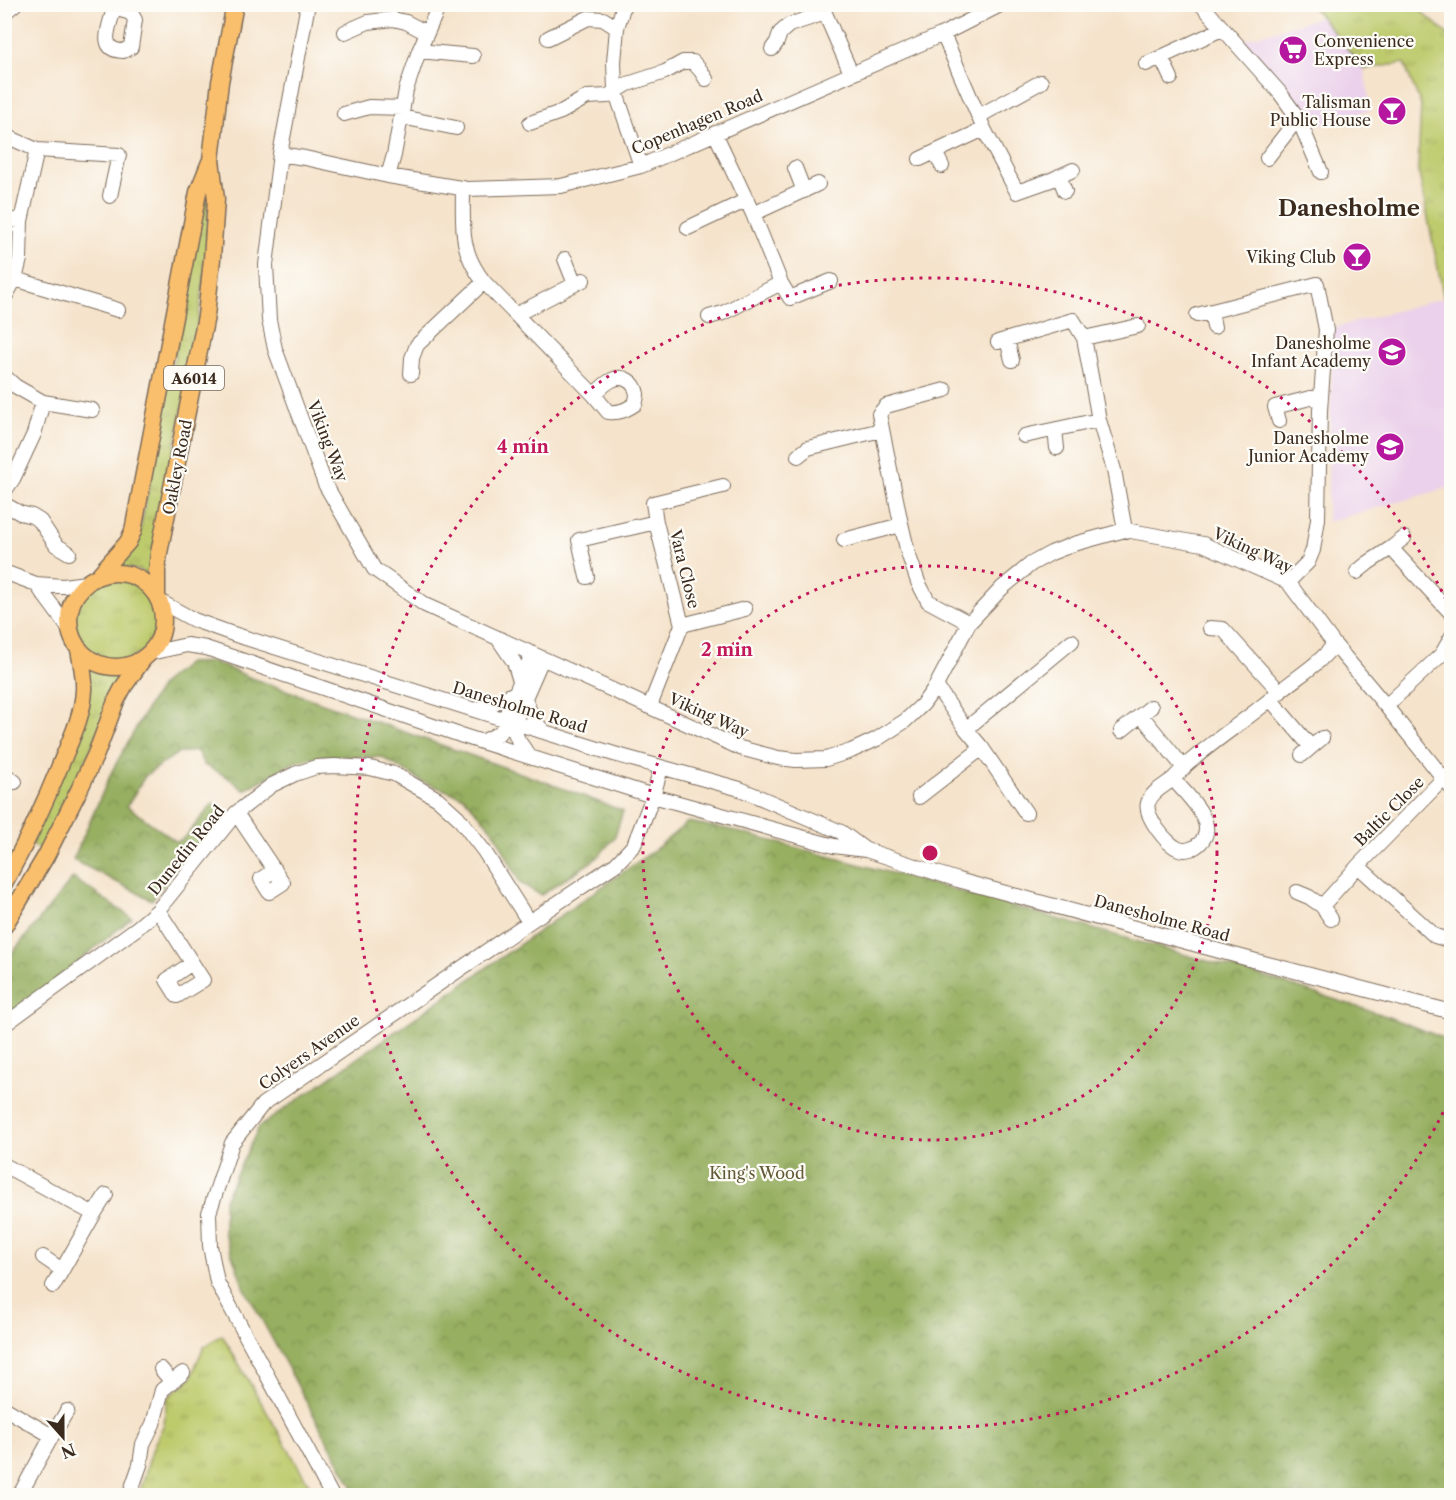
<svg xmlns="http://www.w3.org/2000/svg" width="1456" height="1500" viewBox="0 0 1456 1500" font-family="'Libre Caslon Text',serif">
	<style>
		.built { fill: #ebd1eb }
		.grass { fill: url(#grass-tufts); stroke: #7c7a46; stroke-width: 1.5 }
		.forest { fill: url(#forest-crowns); stroke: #686c3f; stroke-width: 1.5 }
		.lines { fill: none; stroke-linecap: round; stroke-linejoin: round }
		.minor-casing { stroke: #7c6b5b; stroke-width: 16 }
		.major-casing { stroke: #7c6b5b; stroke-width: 19 }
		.minor { stroke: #fff; stroke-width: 14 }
		.major { stroke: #f9bf6d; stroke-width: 16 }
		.ring { fill: none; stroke: #c2185b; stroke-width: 3; stroke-dasharray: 3 6 }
		.labels { text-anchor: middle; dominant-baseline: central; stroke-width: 4.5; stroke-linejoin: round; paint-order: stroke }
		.shield { fill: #fdfcf7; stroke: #75695f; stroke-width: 1.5 }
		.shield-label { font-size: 15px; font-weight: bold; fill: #3b2a1e }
		.poi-label { font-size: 16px; fill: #3b2a1e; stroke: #fdfcf7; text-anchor: end }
		.street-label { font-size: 16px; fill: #3b2a1e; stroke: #fdfcf7 }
		.park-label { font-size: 16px; fill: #625a36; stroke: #fdfcf7 }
		.district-label { font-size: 22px; font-weight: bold; fill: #3b2a1e; stroke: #fdfcf7 }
		.centre { fill: #c2185b; stroke: #fdfcf7; stroke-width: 3 }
		.ring-label { font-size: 18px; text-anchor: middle; font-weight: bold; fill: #c2185b; stroke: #fdfcf7; stroke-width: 4.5; stroke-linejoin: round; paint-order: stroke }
	</style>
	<defs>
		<pattern id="grass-tufts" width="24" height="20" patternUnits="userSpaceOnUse" patternTransform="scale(1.5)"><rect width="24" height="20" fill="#becb6d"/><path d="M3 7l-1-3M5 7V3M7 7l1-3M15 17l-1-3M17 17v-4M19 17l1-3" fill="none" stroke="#a4ae5e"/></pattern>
		<pattern id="forest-crowns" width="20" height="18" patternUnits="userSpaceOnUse" patternTransform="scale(1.5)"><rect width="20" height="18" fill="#96af60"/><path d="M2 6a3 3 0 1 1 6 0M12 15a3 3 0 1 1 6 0" fill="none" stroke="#7c8f4f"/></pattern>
	</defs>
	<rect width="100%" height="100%" fill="#fdfcf7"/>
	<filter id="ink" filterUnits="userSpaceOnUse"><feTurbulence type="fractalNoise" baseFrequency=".0167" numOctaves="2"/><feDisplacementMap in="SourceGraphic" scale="12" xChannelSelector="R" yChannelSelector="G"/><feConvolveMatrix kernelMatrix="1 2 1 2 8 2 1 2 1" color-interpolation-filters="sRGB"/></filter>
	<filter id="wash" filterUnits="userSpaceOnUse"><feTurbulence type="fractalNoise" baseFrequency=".008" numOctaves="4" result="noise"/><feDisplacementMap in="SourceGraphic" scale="24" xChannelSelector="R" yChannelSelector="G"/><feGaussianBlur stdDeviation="1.35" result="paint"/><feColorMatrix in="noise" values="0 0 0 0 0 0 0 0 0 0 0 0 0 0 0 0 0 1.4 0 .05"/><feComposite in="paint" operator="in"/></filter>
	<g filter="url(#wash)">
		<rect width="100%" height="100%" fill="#f5e3cb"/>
		<path class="built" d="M1321,17l43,52 7,41 -56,16 -73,-86z
			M1451,296v191l-124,35 6,-194z"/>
		<path class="grass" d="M1311,5h108l3,7 29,25v259l-7,2 -26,-129 3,-64 -17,-42 -40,6z
			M210,176l-4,88 -10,73 -46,239 -11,-6 -21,-4 10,-11 11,-18z
			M75 620a41 41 0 1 1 82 0a41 41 0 1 1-82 0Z
			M88,666l21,10 13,-3 -42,102 -38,75 -10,-5z
			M222,1335l93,160h-176l14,-48 11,-23 3,-26 25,-21 5,-15 7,-15z"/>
		<path class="forest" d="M213,662l36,15 291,103 83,31 -8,26 -18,21 -56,37 -21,-12 -25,-50 -31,-36 -41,-15 -41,-25 -58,-1 -29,6 -51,28 -18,-14 -22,-11 -7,-14 -19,2 -33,23 -18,30 50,36 9,-6 27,-33 12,7 -73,90 -79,-40 39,-89 38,-68 13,-20 25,-20z
			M688,822l39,7 220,59 314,88 122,39 68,26v454h-1094l-113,-208 -20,-54v-33l35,-73 394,-276z
			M73,878l59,40 -72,58 -55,42v-56z"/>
	</g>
	<g filter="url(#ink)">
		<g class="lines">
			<g class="minor-casing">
				<path id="minor" d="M308,4l-28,150 -14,111 3,55 6,29 50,135 49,85 51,36 315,143 38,10 18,2 30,-1 25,-8 26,-12 28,-18 18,-17 13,-18 33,-63 33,-35 29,-24 20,-11 23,-9 51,-14 78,14 85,38 46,62 52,62 66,83
					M624,4l-7,24 -3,34 1,28 26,76
					M821,4l30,69
					M1201,4l79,89 18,25 23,54
					M114,8l17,5 4,7 -4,27 -8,4c-28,-1 -11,-29 -8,-47
					M4,13l11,-9
					M345,32l23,-10 25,-3 13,3 21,11
					M943,34l41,95 33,63 34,-12 22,-10
					M548,38l40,-20 15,1 14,9
					M772,49l5,-7 3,-9 9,-8 36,-12
					M419,51l54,5
					M1161,57l10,21
					M1146,64l76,-35
					M344,114l25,-7 34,1
					M979,116l62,-34
					M401,117l55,11
					M530,123l31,-11 26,-15 21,-1 20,-12 37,-12 18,-10h10l8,9 5,8
					M715,133l38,81 28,69 9,15 41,-17
					M4,135l33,15 82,5 -9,41
					M935,152l7,14
					M280,154l25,4 83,18 79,13 94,-3 80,-20 302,-132 59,-30
					M1267,158l31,-40
					M920,159l64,-30
					M795,168l9,23
					M388,176l6,-21 12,-65 13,-39 19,-43v-4
					M1059,176l6,15
					M463,188c0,39 -4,62 21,94l110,113 14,17c12,1 18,-2 27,-8 1,-1 2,-9 2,-10 -2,-12 -14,-20 -25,-14 -7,3 -13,10 -18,15
					M753,214l65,-30
					M4,219l17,2
					M688,228l59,-28
					M565,259l10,25
					M15,279l103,31
					M4,299l11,-20 5,-20 1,-38 16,-71
					M1211,312l3,15
					M517,314l66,-34
					M1197,315l120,-31 9,46 -6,80 -2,109 -5,31 -5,12 -20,20
					M709,317l14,-4 58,-30
					M1084,338l54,-12
					M1007,339l5,21
					M998,342l75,-22 11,18 15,82 15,50 11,60
					M411,374l1,-16 5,-13 67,-63
					M4,376l11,10 28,16 49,8
					M945,390l-59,16 -7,8 21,105 8,34 10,29 10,19 41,22
					M1279,421l-4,-14 35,-9h11
					M1055,430l2,18
					M1024,436l75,-16
					M798,456l10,-8 73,-18
					M4,492l9,-13 21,-45 9,-32
					M4,504l16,9 12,3 8,5 16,24 13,8
					M844,540l57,-15
					M1391,548l13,-10
					M4,572l32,12 27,2 23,-3
					M1357,572l11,-9 23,-15 61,66
					M587,577l-8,-37 77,-18
					M36,584l34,46
					M161,602l33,18 39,14 381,120 126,35 101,43 23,17
					M682,625l63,-16
					M1210,628l13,1 57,63
					M499,640l15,22 6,19
					M150,653l37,-8 19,3 254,87 193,61 181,50 32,4 92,30 302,82 192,50
					M936,686l30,43 16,19 44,65
					M525,698c3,13 10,24 19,34
					M1271,700l40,47
					M650,706l32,-81 -26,-103 -3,-19 70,-17
					M1386,706l56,-52 10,-18
					M474,710l14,-4 27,-13
					M1141,715l43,53
					M966,729l106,-88
					M1121,731l30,-24
					M482,742l16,-8 19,-18 25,-57
					M1302,755l20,-17
					M530,757l-12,-17 -11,-27 25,-59
					M4,774l11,8
					M1173,779c13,15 47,45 27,64 -5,5 -14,9 -21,6 -12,-4 -35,-33 -31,-46 4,-12 17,-17 26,-25 3,-3 6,-6 9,-10 30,-28 66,-49 96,-76 19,-16 41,-28 55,-48
					M919,797l63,-49
					M236,813l47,70 -14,9 -8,-13 14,-9
					M1358,866l77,70 17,5
					M1297,892l12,5 13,9 36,-40 85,-87
					M1322,906l9,13
					M158,910l45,70 -26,16 -10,-16 25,-17
					M4,1025l133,-97 21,-18 78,-97 36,-28 23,-11 21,-7 19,-1 35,2 24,6 44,25 20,18 26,34 45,71
					M4,1165l90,49 -41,72
					M94,1214l12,-19
					M43,1257l19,13
					M161,1369l11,13
					M4,1408l48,28 -33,60
					M52,1436l15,-25
					M129,1496l11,-31 3,-21 10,-20 9,-34 21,-17
					M332,1496l-115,-214 -7,-36 -1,-33 23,-70 31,-39 266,-182 87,-58 18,-19 19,-49 8,-28"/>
			</g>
			<g class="major-casing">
				<path id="major" d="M69 620a47 47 0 1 1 94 0a47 47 0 1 1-94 0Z
					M99,575l29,-33 5,-11 65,-339 12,-30
					M157,595v-25l2,-17 47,-237 6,-57 4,-60 -5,-39 9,-78 15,-78
					M4,883c22,-39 41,-80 58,-122 9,-22 21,-46 22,-71 1,-13 -3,-28 -5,-41
					M4,926l42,-70 33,-66 17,-36 20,-53 8,-15 19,-27"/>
			</g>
			<use href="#minor" class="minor"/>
			<use href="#major" class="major"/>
		</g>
	</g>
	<g class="ring">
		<circle cx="930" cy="853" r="287"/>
		<path d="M1451 1096A575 575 0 1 1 1451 610"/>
	</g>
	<defs>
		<g id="supermarket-disc" transform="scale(1.5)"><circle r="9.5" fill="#b5179e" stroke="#fdfcf7"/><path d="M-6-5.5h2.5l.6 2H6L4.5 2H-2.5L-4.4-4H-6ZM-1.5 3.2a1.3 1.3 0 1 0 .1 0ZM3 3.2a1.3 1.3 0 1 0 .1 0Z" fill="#fff"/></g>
		<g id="bar-disc" transform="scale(1.5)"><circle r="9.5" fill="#b5179e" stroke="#fdfcf7"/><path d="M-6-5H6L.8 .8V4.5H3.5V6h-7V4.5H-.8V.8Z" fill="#fff"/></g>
		<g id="school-disc" transform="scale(1.5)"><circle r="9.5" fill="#b5179e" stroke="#fdfcf7"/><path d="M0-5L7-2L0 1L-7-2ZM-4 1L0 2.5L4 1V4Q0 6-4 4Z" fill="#fff"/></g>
	</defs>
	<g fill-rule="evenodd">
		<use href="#supermarket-disc" x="1293" y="50"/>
		<use href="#bar-disc" x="1392" y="111"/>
		<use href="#bar-disc" x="1357" y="257"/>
		<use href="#school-disc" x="1392" y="352"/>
		<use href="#school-disc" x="1390" y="447"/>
	</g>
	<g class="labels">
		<rect class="shield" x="164" y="366" width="60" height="24" rx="4.5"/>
		<g class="shield-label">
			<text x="194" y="378">A6014</text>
		</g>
		<g class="poi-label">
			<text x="1314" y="41" text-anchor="start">Convenience<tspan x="1314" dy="18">Express</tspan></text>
			<text x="1371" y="102">Talisman<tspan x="1371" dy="18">Public House</tspan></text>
			<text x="1336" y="257">Viking Club</text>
			<text x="1371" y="343">Danesholme<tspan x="1371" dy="18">Infant Academy</tspan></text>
			<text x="1369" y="438">Danesholme<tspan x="1369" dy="18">Junior Academy</tspan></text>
		</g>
		<g class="street-label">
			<text transform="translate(697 122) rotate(-23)">Copenhagen Road</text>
			<text transform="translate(328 441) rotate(69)">Viking Way</text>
			<text transform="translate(177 467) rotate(-79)">Oakley Road</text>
			<text transform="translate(1253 550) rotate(25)">Viking Way</text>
			<text transform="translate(685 569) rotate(76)">Vara Close</text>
			<text transform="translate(520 707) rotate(17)">Danesholme Road</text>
			<text transform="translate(709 715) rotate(24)">Viking Way</text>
			<text transform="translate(1389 811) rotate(-45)">Baltic Close</text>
			<text transform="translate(186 850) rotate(-51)">Dunedin Road</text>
			<text transform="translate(1162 918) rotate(15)">Danesholme Road</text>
			<text transform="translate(309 1052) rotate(-35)">Colyers Avenue</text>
		</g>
		<g class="park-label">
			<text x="757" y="1173">King's Wood</text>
		</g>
		<g class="district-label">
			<text x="1349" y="208">Danesholme</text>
		</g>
	</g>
	<circle cx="930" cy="853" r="9" class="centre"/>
	<g class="ring-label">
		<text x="523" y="453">4 min</text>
		<text x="727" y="656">2 min</text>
	</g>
	<rect width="1456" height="1500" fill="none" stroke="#fdfcf7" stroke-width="24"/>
	<g transform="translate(63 1437) rotate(159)" stroke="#fdfcf7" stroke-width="4.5" paint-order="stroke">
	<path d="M0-4.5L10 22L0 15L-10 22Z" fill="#3b2a1e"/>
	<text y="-9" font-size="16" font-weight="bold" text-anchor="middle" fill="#3b2a1e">N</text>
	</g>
</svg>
